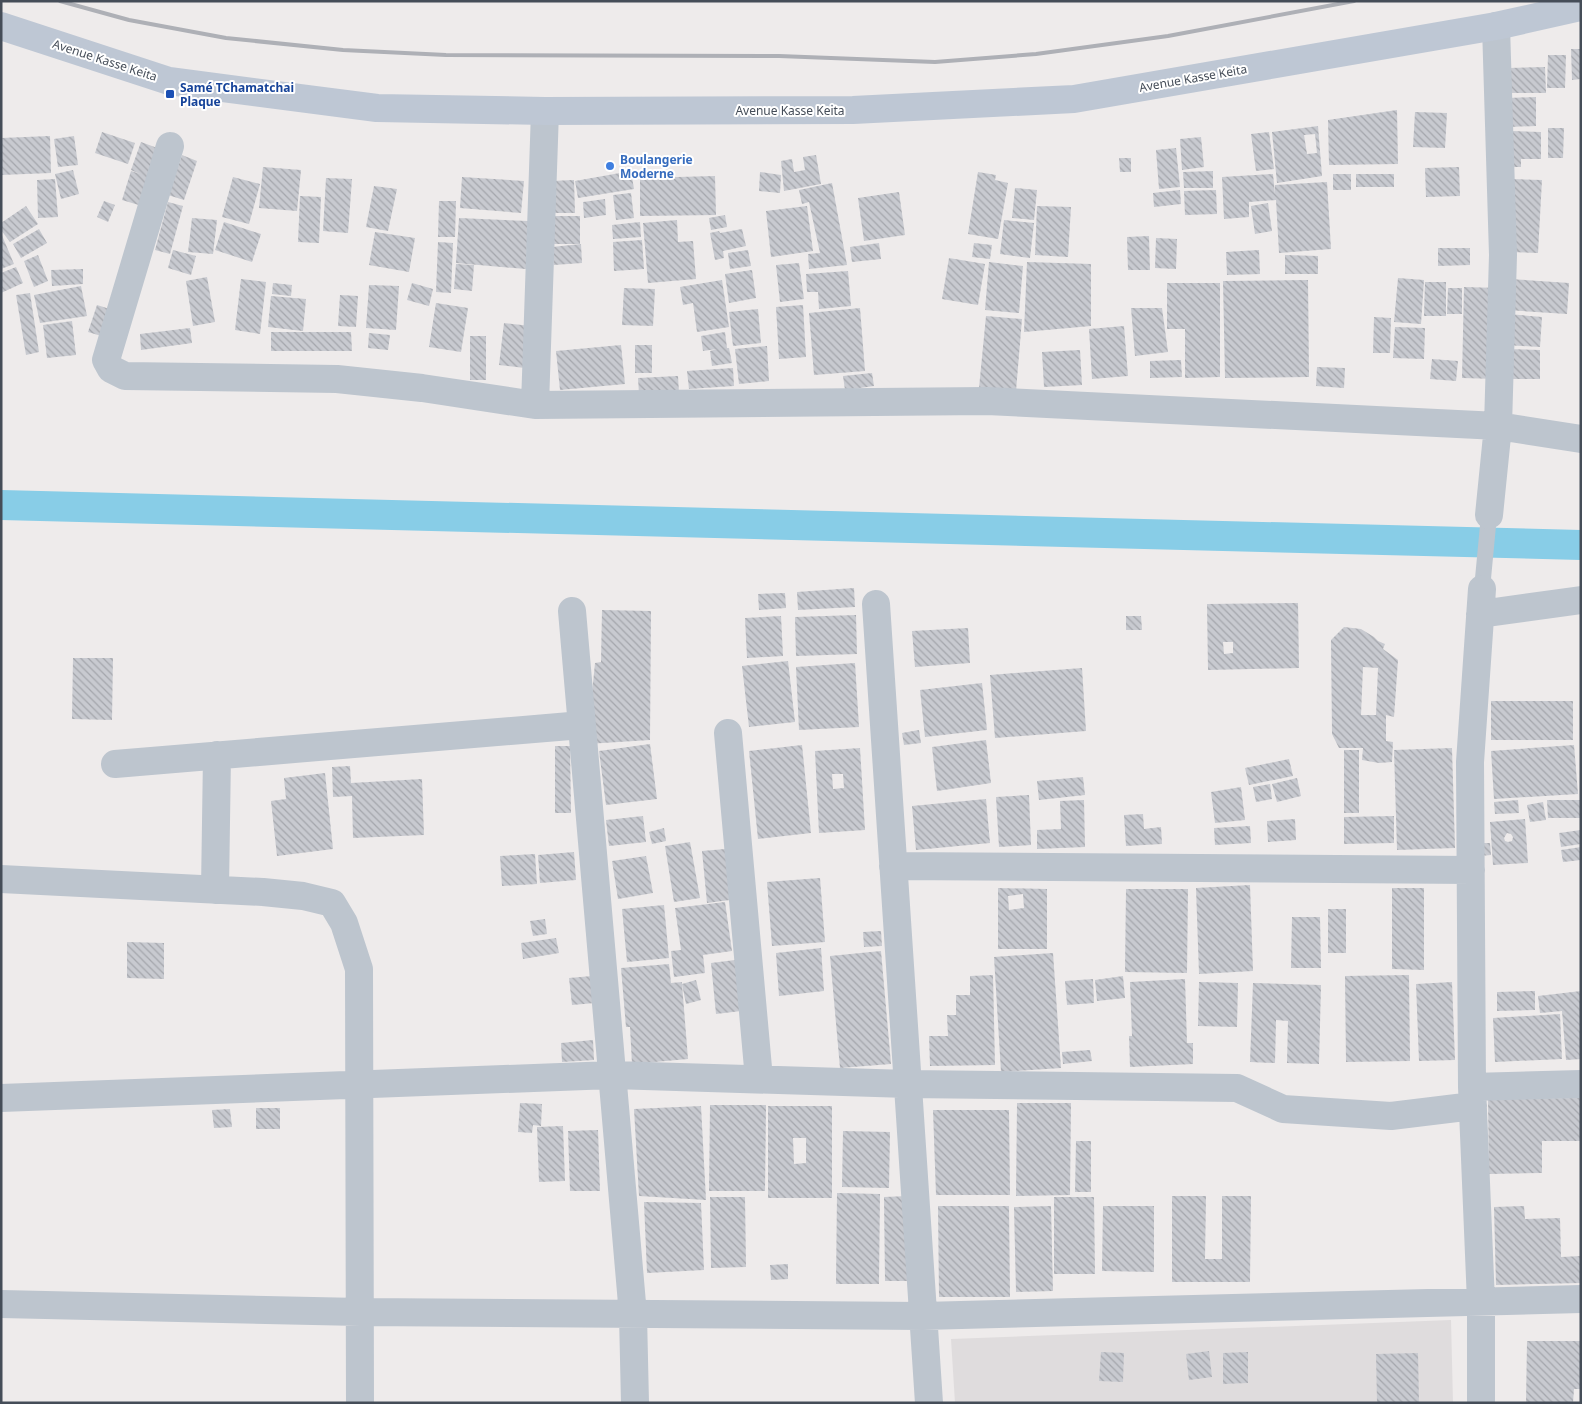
<svg xmlns="http://www.w3.org/2000/svg" width="1582" height="1404" viewBox="0 0 1582 1404" font-family="'Noto Sans',sans-serif">
	<style>
		.education { fill: #dfdcdd }
		.lines { fill: none; stroke-linecap: round; stroke-linejoin: round }
		.canal { stroke: #88cde7; stroke-width: 30 }
		.building { fill: url(#building-back-hatch); fill-rule: evenodd }
		.lane { stroke: #bdc5ce; stroke-width: 16 }
		.street { stroke: #bdc5ce; stroke-width: 28 }
		.secondary { stroke: #bec7d4; stroke-width: 28 }
		.rail { stroke: #aeb0b6; stroke-width: 4 }
		.transit-dot { fill: #1a4fb4; stroke: #fff; stroke-width: 2 }
		.shop-dot { fill: #3f7fe0; stroke: #fff; stroke-width: 2 }
		.labels { text-anchor: middle; dominant-baseline: central; stroke-width: 4; stroke-linejoin: round; paint-order: stroke }
		.street-label { font-size: 12px; fill: #454d58; stroke: #fff }
		.transit-label { font-size: 12px; font-weight: bold; fill: #164399; stroke: #fff; text-anchor: start }
		.shop-label { font-size: 12px; font-weight: bold; fill: #366cbe; stroke: #fff; text-anchor: start }
	</style>
	<defs>
		<pattern id="building-back-hatch" width="6" height="6" patternUnits="userSpaceOnUse" patternTransform="scale(1.25)"><rect width="6" height="6" fill="#c8cad0"/><path d="M-1 5l2 2M0 0l6 6M5-1l2 2" fill="none" stroke="#a4a6ac"/></pattern>
	</defs>
	<rect width="100%" height="100%" fill="#eeebeb"/>
	<path class="education" d="M1451,1320l2,83h-498l-4,-64z"/>
	<g class="lines">
		<path class="canal" d="M1,505l1580,40"/>
	</g>
	<path class="building" d="M1571,49h10v30l-9,1z
		M1548,55h18l-1,33h-18z
		M1545,67l1,26h-37v-25z
		M1536,97v29l-27,1v-29z
		M1397,110l1,54 -69,1 -1,-45z
		M1415,112l32,1 -2,35 -32,-1z
		M1318,126l4,50 -45,7 -5,-51zM1315,134l2,19 -10,1 -3,-19z
		M1548,128h16l-1,30h-15z
		M1512,131l29,1v27h-20v8h-9z
		M102,132l33,11 -7,21 -33,-11z
		M1269,132l5,37 -18,2 -5,-37z
		M50,136l1,37 -50,2v-37z
		M74,136l4,29 -20,2 -4,-28z
		M1201,137l3,30 -22,3 -2,-31z
		M141,142l19,7 -18,57 -20,-6 9,-29 9,3 -9,-4z
		M1176,148l4,39 -21,2 -3,-39z
		M182,155l15,6 -13,39 -16,-5z
		M816,155l5,29 -37,7 -3,-30 11,-2 2,13 11,-2 -2,-13z
		M1119,158h12v14h-11z
		M263,167l38,3 -4,41 -38,-3z
		M1459,167l1,29 -34,1 -1,-29z
		M73,170l6,24 -18,5 -6,-25z
		M631,171l3,18 -56,9 -3,-17z
		M1213,171v17h-29l-1,-16z
		M760,172l21,3 -1,18 -21,-2z
		M978,172l18,3 -1,5 13,3 -10,56 -30,-5z
		M1273,174l2,20v-9l52,-3 4,67 -52,4 -3,-53 -27,2v15l-25,2 -2,-42z
		M1333,174h18v16h-18z
		M1356,174h38v13h-38z
		M715,176l1,39 -76,1v-38z
		M233,177l27,7 -11,40 -27,-7z
		M462,177l62,4 -3,32 -61,-5z
		M326,178l26,1 -4,54 -25,-2z
		M55,179l3,38 -20,1 -1,-38z
		M1512,179l30,1 -4,73 -30,-1z
		M574,180l1,33h-22l-2,-32z
		M832,183l15,82 -38,4 -1,-15 12,-1 -11,-51 -7,2 -3,-14z
		M374,186l23,3 -9,42 -22,-4z
		M1015,188l22,2 -3,30 -22,-2z
		M1180,190l1,14 -27,3 -1,-14z
		M1216,190l1,24 -32,1 -1,-24z
		M899,192l6,43 -41,6 -6,-43z
		M631,193l3,25 -18,2 -3,-25z
		M300,196l21,1 -2,46 -21,-1z
		M605,199l1,16 -22,3 -1,-16z
		M104,201l11,4 -7,17 -11,-5z
		M439,201h17l-1,36h-17z
		M168,202l15,4 -13,48 -15,-4z
		M1268,203l4,28 -17,3 -4,-28z
		M26,206l12,18 -28,18 -9,-12v-7z
		M807,206l6,45 -42,6 -5,-46z
		M1037,206l34,1 -3,50 -33,-2z
		M725,215l2,12 -16,3 -2,-12z
		M553,216h27v28h-27z
		M192,218l25,2 -4,34 -25,-2z
		M459,218l69,3 -2,48 -70,-6z
		M677,220l1,22 15,-1 3,38 -48,4 -5,-60z
		M1004,220l30,3 -4,35 -30,-4z
		M224,222l37,12 -9,28 -37,-12z
		M640,222l1,15 -28,2 -1,-14z
		M39,229l8,14 -26,15 -8,-14z
		M742,229l4,17 -23,5 1,7 -9,2 -5,-27 9,-2 1,2z
		M375,232l40,6 -6,34 -40,-7z
		M1,233l13,31 -13,5z
		M1149,236l1,34h-22l-1,-33z
		M1156,238l21,1 -1,30 -21,-1z
		M642,240l2,29 -30,2 -1,-29z
		M438,242l15,1 -2,50 -15,-1z
		M879,243l2,16 -29,3 -2,-15z
		M974,243l18,2 -2,14 -18,-2z
		M581,244l1,19 -28,2 -2,-18z
		M1438,248h32v17l-32,1z
		M173,250l23,6 -5,19 -23,-7z
		M748,250l3,16 -21,3 -2,-16z
		M1259,250l1,24 -33,1 -1,-23z
		M38,255l10,26 -14,6 -10,-26z
		M1285,255l33,1v18h-33z
		M949,258l36,6 -7,41 -36,-6z
		M989,262l34,4 -4,47 -34,-3z
		M1027,262l64,2v62l-67,6z
		M799,263l5,36 -24,3 -4,-37z
		M456,264l18,1 -2,26 -18,-2z
		M16,267l7,16 -22,10v-20z
		M83,269v15l-31,2 -1,-16z
		M752,270l4,28 -27,5 -4,-29z
		M848,271l3,35 -32,3 -1,-17h-11l-1,-18z
		M207,277l8,45 -22,4 -7,-45z
		M1398,278l26,2 -3,44 -27,-2z
		M241,279l25,3 -6,52 -25,-4z
		M1510,279l59,4 -2,31 -60,-4z
		M722,280l7,47 -32,5 -4,-29 -10,2 -3,-18z
		M1308,280l1,97 -84,1 -2,-97z
		M1425,282h21v34h-22z
		M273,283l19,2 -1,11 -19,-2z
		M412,283l21,6 -4,17 -22,-6z
		M1167,283h53v94l-35,1v-49h-18z
		M369,285l30,1 -3,44 -30,-2z
		M81,286l6,30 -47,7 -6,-28z
		M1464,287l35,1 -3,91 -34,-1z
		M624,288l31,1 -2,37 -31,-1z
		M1448,288h14v26h-15z
		M30,293l9,59 -13,3 -10,-60z
		M340,295l18,1 -2,31 -18,-1z
		M271,296l35,3 -3,32 -35,-4z
		M436,303l32,5 -7,44 -32,-5z
		M97,305l19,6 -8,27 -20,-6z
		M803,305l3,52 -27,2 -3,-52z
		M860,308l5,63 -51,4 -5,-62z
		M1131,308h31l6,44 -33,4z
		M758,309l3,34 -28,3 -4,-34z
		M1508,314l34,3 -2,30 -34,-2z
		M986,316l36,3 -6,72 -37,-3z
		M1374,317l17,1 -1,35h-17z
		M72,321l4,34 -29,3 -4,-33z
		M504,323l27,3 -6,42 -26,-3z
		M1124,326l4,50 -36,3 -3,-50z
		M1395,327l30,1 -1,31 -31,-1z
		M190,328l2,15 -51,7 -1,-16z
		M271,332h80l1,19h-81z
		M725,332l2,16h2l3,15 -20,3 -2,-15 7,-2 -14,2 -2,-15z
		M369,333l21,2 -2,15 -20,-2z
		M470,336h16v44h-16z
		M621,345l4,39 -65,6 -4,-39z
		M635,345h17v28h-17z
		M767,346l2,35 -30,3 -4,-35z
		M1504,349l36,1v29h-36z
		M1080,350l2,35 -38,2 -2,-35z
		M1432,359l26,2 -2,20 -26,-2z
		M1181,360l1,17 -32,1v-17z
		M1317,367l28,1 -1,20 -28,-2z
		M733,368l1,18 -45,3 -2,-18z
		M872,373l2,13 -29,4 -2,-14z
		M678,376l1,17 -40,1 -1,-16z
		M854,588l1,19 -57,3 -1,-18z
		M785,593l1,15 -27,2 -1,-16z
		M1298,603l1,65 -91,2 -1,-66zM1223,642h10v11l-9,1z
		M602,610l49,1 -1,129 -63,4 8,-81 6,-1z
		M856,615l1,39 -61,2 -1,-39z
		M781,616l2,40 -36,2 -2,-40z
		M1126,616h15l1,14h-16z
		M1344,627l17,2 13,8 4,4 7,3 -2,5 15,11 -4,57 -8,-2v26l7,1 -1,20 -13,1 -17,-3 1,-12h-24l-7,-14 -1,-94zM1363,667l15,1 -2,47h-15z
		M968,628l2,35 -55,4 -3,-36z
		M73,658h40l-1,62 -40,-1z
		M788,661l7,61 -46,5 -7,-61z
		M855,663l4,64 -60,3 -3,-63z
		M1082,668l4,63 -91,7 -5,-63z
		M982,683l5,47 -62,7 -5,-47z
		M1491,701h82v39h-82z
		M919,730l2,13 -17,2 -2,-12z
		M986,740l5,43 -54,8 -5,-44z
		M650,744l7,55 -51,6 -7,-54z
		M802,745l9,88 -53,6 -9,-88z
		M1574,745l4,49 -84,5 -3,-48z
		M555,746h15l1,67h-16z
		M860,748l5,82 -46,3 -4,-82zM832,774h11l1,14 -11,1z
		M1452,748l3,100 -58,2 -3,-100z
		M1344,750h15v63h-15z
		M1289,759l4,17 -44,9 -4,-17z
		M350,766l1,17 71,-4 2,56 -71,3 -1,-42 -19,1 -1,-30z
		M325,773l8,76 -56,7 -6,-55 15,-2 -2,-21z
		M1083,777l2,18 -46,5 -2,-19z
		M1297,778l4,18 -24,6 -5,-18z
		M1270,784l2,15 -16,3 -3,-15z
		M1241,787l4,33 -30,3 -4,-31z
		M1029,795l2,50 -32,2 -3,-50z
		M986,799l4,44 -74,7 -4,-44z
		M1084,800l1,47 -48,2v-19l24,-1 -1,-28z
		M1518,800l1,13 -24,1 -1,-12z
		M1547,800h34v18h-33z
		M1543,802l3,18 -16,2 -3,-17z
		M1143,814l1,15 17,-2 1,17 -36,2 -2,-31z
		M643,816l3,26 -37,4 -3,-26z
		M1394,816v27l-50,1v-27z
		M1295,819l1,21 -28,2 -1,-21z
		M1525,819l3,44 -35,2 -3,-43zM1507,833l4,1 2,3 -1,4 -4,1 -3,-1 -1,-3z
		M1250,826l1,17 -36,2 -1,-17z
		M664,828l2,13 -14,3 -3,-12z
		M1581,830v14l-20,3 -2,-14z
		M690,842l10,56 -26,4 -9,-56z
		M1479,843h11l1,12 -11,1z
		M1581,847v13l-18,2 -2,-12z
		M725,849l5,51 -23,3 -5,-52z
		M574,852l2,28 -36,3 -2,-28z
		M535,854l2,30 -35,2 -2,-30z
		M646,856l7,37 -35,6 -6,-38z
		M820,878l5,64 -53,4 -5,-64z
		M1250,885l3,86 -54,3 -3,-86z
		M998,888l49,1v60h-49zM1023,894l1,14 -15,2 -1,-14z
		M1392,888h32v82l-32,-1z
		M1126,889h62l-1,84 -62,-1z
		M725,902l7,49 -29,4 2,18 -31,4 -3,-26 10,-1 -6,-42z
		M664,905l5,53 -42,4 -5,-53z
		M1328,909h18v44h-18z
		M1292,917h28l1,51h-30z
		M545,919l2,15 -14,2 -3,-15z
		M881,931l1,15 -18,1 -1,-15z
		M556,938l3,15 -36,6 -2,-16z
		M127,942l37,1v36l-37,-1z
		M821,948l3,43 -45,5 -3,-43z
		M881,951l10,113 -51,4 -10,-112z
		M1053,953l8,115 -60,4 -7,-115z
		M735,960l6,51 -25,3 -5,-51z
		M669,964l2,19 11,-1v2l14,-4 5,20 -15,4 -4,-20 6,75 -56,5 -2,-37h-4l-5,-59z
		M993,975l2,90 -65,1 -1,-30h19l-1,-21h9v-20h14v-19z
		M1409,975l1,86 -64,1 -1,-86z
		M592,976l3,27 -23,2 -3,-27z
		M1123,976l2,22 -28,3 -2,-21z
		M1093,979l1,24 -27,2 -2,-24z
		M1185,979l2,64h6v21l-63,3 -1,-31h3l-2,-54z
		M1199,982l39,1 -1,44 -39,-1z
		M1452,982l3,78 -36,1 -3,-77z
		M1253,983l68,2 -2,79 -32,-1 1,-42 -12,-1 -1,43 -25,-1z
		M1535,991v19l-38,1v-19z
		M1581,991v68l-15,1 -4,-49 -22,2 -2,-17z
		M1560,1014l2,45 -67,3 -2,-44z
		M593,1040l1,20 -32,2 -1,-19z
		M1090,1050l2,11 -29,3 -1,-12z
		M1581,1098v43h-39v32l-53,1 -1,-75z
		M520,1103l22,1 -1,22 -8,-1 -1,8 -14,-1z
		M1017,1103h54l-1,92 -54,1z
		M710,1105h56l-1,86h-56z
		M701,1106l5,94 -67,-4 -5,-87z
		M768,1106h64v92h-64zM793,1138h13v25l-12,1z
		M256,1108h24v21h-24z
		M230,1109l2,18 -18,1 -2,-18z
		M933,1110h76l1,85h-74z
		M563,1126l2,55 -26,1 -2,-55z
		M598,1130l2,61h-30l-2,-60z
		M843,1131l47,1 -1,56 -47,-1z
		M1076,1141h15v51h-16z
		M837,1193l43,1 -1,90h-43z
		M908,1196l1,85h-24l-1,-84z
		M1172,1196h34l-1,63h17v-63h29l-1,86h-78z
		M710,1197h35l1,70 -35,1z
		M1054,1197h40l1,77h-41z
		M644,1202l57,1 3,67 -57,3z
		M938,1206h71l1,91h-71z
		M1051,1206l2,85 -37,1 -2,-85z
		M1103,1206h51v66l-52,-1z
		M1524,1206l1,13 35,-1 1,39 20,-1v27l-85,2 -2,-78z
		M788,1264v15l-17,1 -1,-15z
		M1527,1341h54v48h-7l-1,14h-47z
		M1209,1351l3,26 -23,3 -3,-26z
		M1101,1352l23,1 -1,29 -24,-1z
		M1248,1352v31l-25,1v-31z
		M1418,1353l1,50h-42l-1,-49z"/>
	<g class="lines">
		<path class="lane" d="M1482,589l7,-74"/>
		<path class="street" d="M170,146l-64,214 5,9 14,7 212,3 85,9 113,17 452,-4 511,25 83,13
			M535,405l10,-294
			M1489,515l9,-89 5,-171 -7,-229
			M876,604l53,799
			M572,611l61,704 2,88
			M1480,614l101,-14
			M728,733l31,346
			M115,764l467,-39
			M893,866l578,4
			M1,879l262,13 40,4 29,7 12,20 15,46 1,434
			M215,890l2,-135
			M1472,1087l109,-3
			M1,1098l611,-23 296,9 329,4 46,21 108,7 82,-10
			M1,1304l359,8 563,4 658,-17
			M1481,1403v-101l-9,-215 -2,-325 12,-173"/>
		<path class="secondary" d="M1,26l168,55 208,27 168,3 308,-1 221,-11 422,-73 85,-19"/>
		<path class="rail" d="M60,1l69,19 97,18 117,12 103,5 333,1 156,6 101,-8 132,-18 186,-35"/>
	</g>
	<rect class="transit-dot" x="165" y="89" width="10" height="10" rx="2.5"/>
	<circle class="shop-dot" cx="610" cy="166" r="5"/>
	<g class="labels">
		<g class="street-label">
			<text transform="translate(105 60) rotate(18)">Avenue Kasse Keita</text>
			<text transform="translate(1193 78) rotate(-10)">Avenue Kasse Keita</text>
			<text x="790" y="110">Avenue Kasse Keita</text>
		</g>
		<g class="transit-label">
			<text x="180" y="87">Samé TChamatchai<tspan x="180" dy="14">Plaque</tspan></text>
		</g>
		<g class="shop-label">
			<text x="620" y="159">Boulangerie<tspan x="620" dy="14">Moderne</tspan></text>
		</g>
	</g>
	<rect width="1582" height="1404" fill="none" stroke="#454d58" stroke-width="5"/>
</svg>
